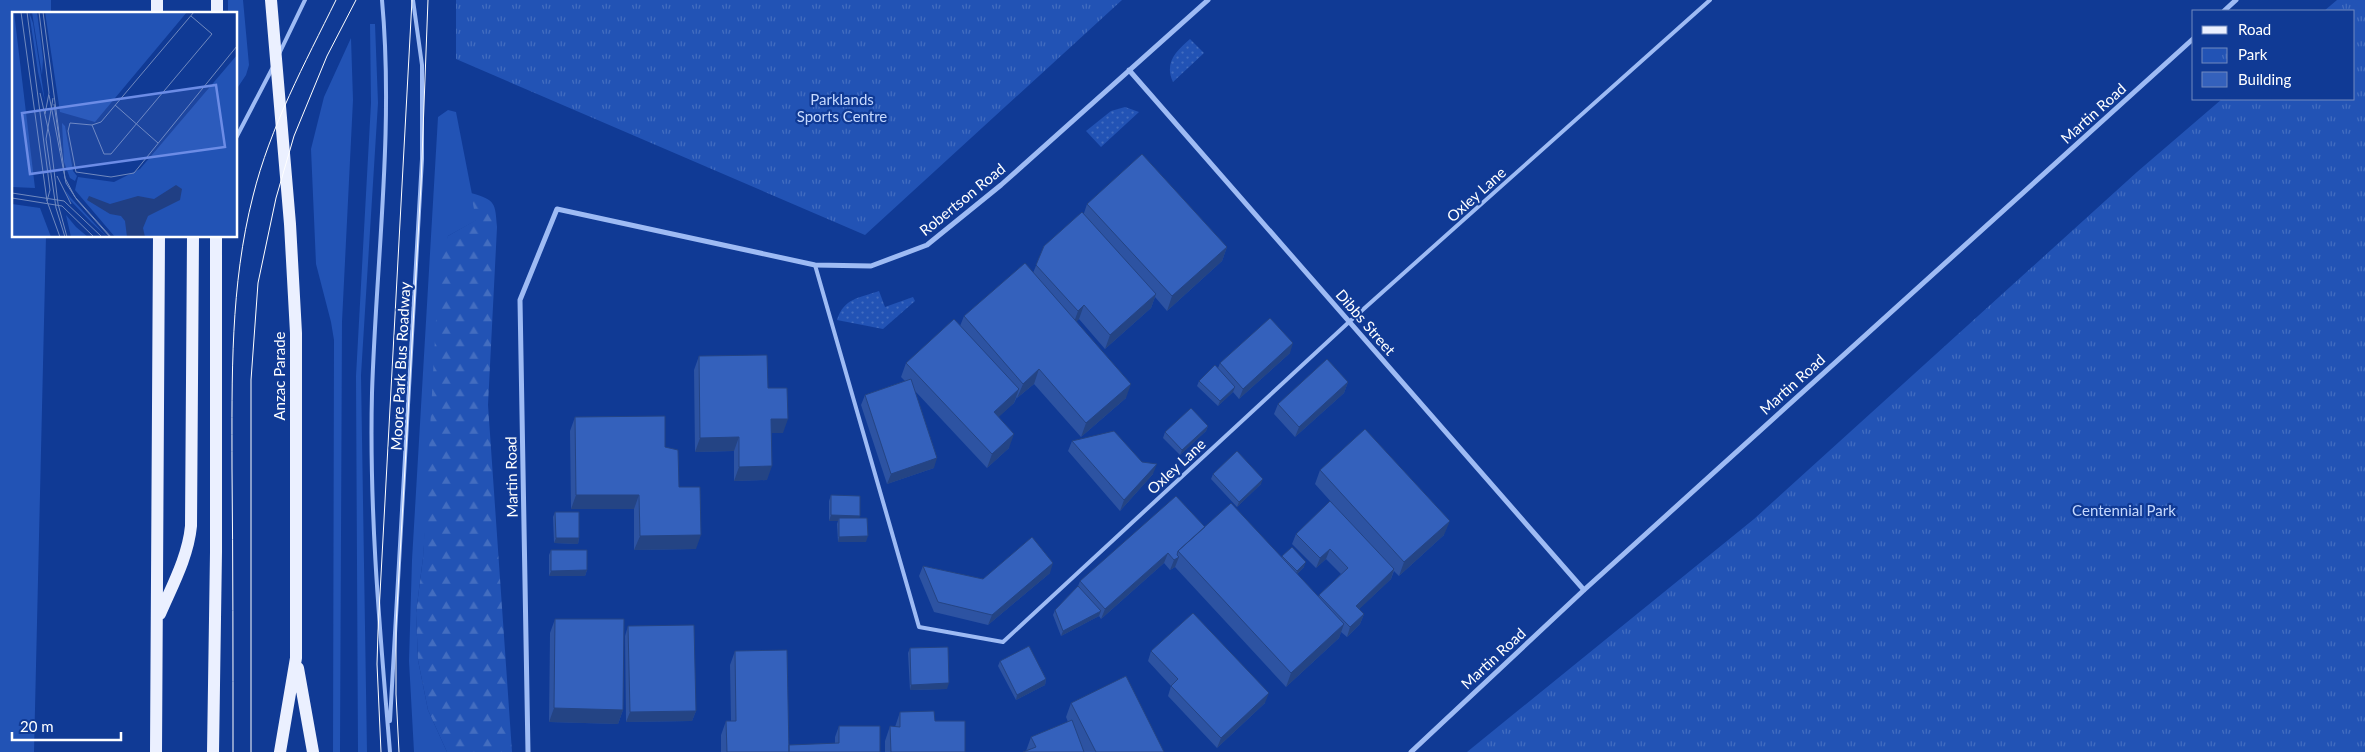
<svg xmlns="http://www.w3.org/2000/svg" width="2365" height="752" viewBox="0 0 2365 752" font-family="Lato,sans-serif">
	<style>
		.grass { fill: #2253b5 }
		.forest { fill: url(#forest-firs) }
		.park { fill: url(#park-tufts) }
		.garden { fill: url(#garden-dots) }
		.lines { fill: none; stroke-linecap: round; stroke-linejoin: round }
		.service { stroke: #9ebbf4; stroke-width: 4 }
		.minor { stroke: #9ebbf4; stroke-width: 5 }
		.primary { stroke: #ebf0ff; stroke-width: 12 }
		.tram { stroke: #fff; stroke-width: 1 }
		.wall { fill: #2d53a2 }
		.shaded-wall { fill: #244484 }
		.building { fill: #3461bc; stroke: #244484 }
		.labels { text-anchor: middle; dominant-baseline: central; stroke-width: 4.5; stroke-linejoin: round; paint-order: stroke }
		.park-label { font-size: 15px; fill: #c6d9fe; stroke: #103a95 }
		.street-label { font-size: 15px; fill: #fff; stroke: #103a95 }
		.inset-road { fill: none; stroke: #7089bf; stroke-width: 1 }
		.view { fill: #6c8ce6; fill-opacity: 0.15; stroke: #6c8ce6; stroke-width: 2.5 }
		.inset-edge { fill: none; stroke: #fff; stroke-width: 2.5 }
	</style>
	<defs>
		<pattern id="forest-firs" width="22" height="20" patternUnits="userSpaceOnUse" patternTransform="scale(1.25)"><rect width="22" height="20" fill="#2253b5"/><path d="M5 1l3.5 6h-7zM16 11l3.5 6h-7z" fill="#436dc0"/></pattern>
		<pattern id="park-tufts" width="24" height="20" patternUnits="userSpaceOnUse" patternTransform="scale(1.25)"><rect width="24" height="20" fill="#2253b5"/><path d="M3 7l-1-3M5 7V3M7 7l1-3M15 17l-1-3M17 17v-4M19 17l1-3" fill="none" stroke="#436dc0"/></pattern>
		<pattern id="garden-dots" width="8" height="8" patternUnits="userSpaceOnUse" patternTransform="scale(1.25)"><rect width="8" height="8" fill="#2253b5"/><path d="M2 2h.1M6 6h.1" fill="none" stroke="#436dc0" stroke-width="1.8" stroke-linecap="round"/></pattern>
	</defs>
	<rect width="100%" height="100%" fill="#103a95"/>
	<path class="grass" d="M0,0h51v14h-37v222h32l-12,516h-34z
		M228,0h15l6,65 -3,10 -10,15v-76h-8z
		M370,24h5l3,79 -17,272 6,377h-9l-2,-376 15,-273z
		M351,38l2,62 -11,222 -2,430h-7l1,-412 -3,-18 -15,-58 -5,-115 13,-52z
		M448,110l8,2 21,108 -29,16 -25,322 -7,55 2,47 10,50 19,42h-33l-5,-91 3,-101 26,-443z"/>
	<path class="forest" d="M471,193c25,7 24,10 26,34l-9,178 24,347h-65l-19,-42 -10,-50 -2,-47 7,-55 16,-293 9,-29 28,-16z"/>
	<path class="park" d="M456,0h666l-257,235 -409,-176z
		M2337,0h28v752h-898l287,-233 383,-347 85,-73h132v-88h-30z"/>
	<path class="garden" d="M1190,39l14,14 -31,29c-9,-19 3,-31 17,-43z
		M1125,107l14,5 -38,35 -15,-16 25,-20z
		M879,291l6,16 28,-10 2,4 -32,28 -46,-9c7,-22 22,-22 42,-29z"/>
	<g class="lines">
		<path class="service" d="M382,0c12,130 -6,263 -10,393 -3,120 8,239 18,359
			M279,54l26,-54
			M236,138l37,-71
			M815,265l104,362 84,15 346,-320 361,-322
			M390,721l32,-562v-94l-9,-65"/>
		<path class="minor" d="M2224,11l12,-11
			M1129,70l455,520
			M528,752l-8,-452 37,-91 258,56 56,1 56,-21 74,-60 207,-185
			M1411,752l173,-162 610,-552"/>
		<path class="primary" d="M271,0l19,224 6,109v325l-16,94
			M157,14v-14
			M217,14v-14
			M160,614c12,-28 28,-57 31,-88l2,-290
			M298,668l15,84
			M156,752l3,-516
			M213,752l3,-200v-316"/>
		<path class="tram" d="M233,752c0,-94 0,-189 -1,-283 0,-92 -2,-183 21,-273 17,-69 52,-133 83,-196
			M251,752v-372l7,-97 18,-85 18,-62 33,-80 29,-56
			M381,752l-4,-88 1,-33 34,-631
			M399,752l-3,-58v-68l25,-442 7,-184"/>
	</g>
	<path class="wall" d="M1087,204l140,43 -5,14 -55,50 -12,-14 -4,11 -46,41 -26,-30 -3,2 50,77 -45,39 -47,-53 -17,14v-1l-3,6 -16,14 11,31 -22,20 -72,-77 19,77 -47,16 -26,-79 4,-10 40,-14 -4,-4 5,-14 54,-37 4,-10 69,-43 11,-27 40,-33z
		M1290,353l-51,46 -6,-7 -15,14 -21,-20 2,-5 19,-13 2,-5z
		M699,356l69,32 15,45h-12l-4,47 -33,1v-30l-39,1 -1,-82z
		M1348,382l-4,11 -49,44 -21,-23 4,-10z
		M575,417l90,30 14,40 17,62 -62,1v-41h-63l-1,-78z
		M1208,426l-2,5 -26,24 -17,-17 2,-6z
		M1072,441l81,33 -33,37 -52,-60z
		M1320,470l124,65 -45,41 -5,-5 -3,8 -32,30 5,5 -4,10 -13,13 -6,-5 -2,6 -53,49 -111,-120 -5,3 -6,-7 -63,56 -2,-3 -38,20 -8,-21 2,-5 23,-24 2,-5 125,-54 77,30v-1l22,11 -7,7 21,23 1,-2 22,-21 -15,-15 -10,9 -24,-24 4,-10 37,-30 -18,-20z
		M1213,474l48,10 -24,23 -26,-28z
		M831,495l28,23 7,24h-28l-1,-18 1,-3h-9v-20z
		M555,512l24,26 -1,6 -24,-1 -1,-26z
		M551,550l36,20 -2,6h-36v-21z
		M923,566l60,13 67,-6 -62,52 -54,-13 -15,-36z
		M555,619l68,91 -5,14 -69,-2 1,-89z
		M628,626l68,85 -4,10 -66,1 -1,-86z
		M910,648l37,41 -37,1 -2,-37z
		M735,651l54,94 46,-1v-7l4,-11 41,26h-159v-17l5,-14h5l-1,-56z
		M1151,651l114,52 -48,45 -49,-52 3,-10 -23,-25z
		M1000,661l46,18 -1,6 -29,15 -18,-34z
		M1071,703l93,49h-141l3,-1 5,-14 37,-15 -2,-5z
		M900,712l35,9 30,31h-80v-11l5,-15 5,1z"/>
	<path class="shaded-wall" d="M1227,247l-5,14 -55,50 5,-15z
		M1156,294l-5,14 -46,41 5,-14z
		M1084,305l-5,14 -6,6 5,-14z
		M1293,343l-3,10 -51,46 4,-10z
		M1039,369l-5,15 -17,14 6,-14z
		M1348,382l-4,11 -49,44 4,-10z
		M1131,384l-5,14 -45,39 5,-14z
		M1235,387l-2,5 -15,14 2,-5z
		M1019,389l-5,14 -25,23 5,-14z
		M771,419h17l-5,14h-17z
		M1208,426l-2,5 -26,24 2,-5z
		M1014,434l-5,14 -22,20 5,-14z
		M739,437l-5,14 -39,1 5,-14z
		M937,458l-3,10 -47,16 4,-10z
		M1157,464l-4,10 -33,37 4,-11z
		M772,466l-5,14 -33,1 5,-14z
		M1263,479l-2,5 -24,23 2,-5z
		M576,495h63l-5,14h-63z
		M831,515l29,1 -2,5 -19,-3 -1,3h-9z
		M1450,521l-6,14 -45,41 5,-14z
		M701,535l-5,14 -62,1 6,-14z
		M868,536l-2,6h-28l1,-5z
		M556,538h23l-1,6 -24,-1z
		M1330,549l-4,10 -10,9 4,-10z
		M1168,553l-4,10 -63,56 4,-10z
		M1179,557l-4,10 -5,3 4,-10z
		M1306,562l-2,5 -9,9 2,-5z
		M1053,563l-3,10 -62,52 4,-10z
		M1394,569l-3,10 -39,37 4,-10z
		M587,570l-2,6h-36l2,-5z
		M1101,611l-2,5 -38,20 2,-5z
		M1364,614l-4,10 -13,13 3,-10z
		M1344,624l-5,14 -53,49 5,-14z
		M1046,679l-1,6 -29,15 1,-5z
		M949,683l-2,6 -37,1 1,-5z
		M1269,693l-4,10 -48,45 4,-10z
		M554,708l69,2 -5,14 -69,-2z
		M696,711l-4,10 -66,1 4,-10z"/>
	<path class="building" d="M1142,154l85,93 -55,49 -85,-92z
		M1082,212l74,82 -46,41 -26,-30 -6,6 -42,-46 8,-19z
		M1025,263l106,121 -45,39 -47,-54 -16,15 -59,-68z
		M1270,318l23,25 -50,46 -23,-26z
		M954,319l65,70 -25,23 20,22 -22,20 -86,-91z
		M767,355l1,33h19l1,31h-17l1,47 -33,1v-30l-39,1 -1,-82z
		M1327,359l21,23 -49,45 -21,-23z
		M1215,365l20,22 -15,14 -21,-20z
		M911,379l26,79 -46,16 -26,-79z
		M1191,408l17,18 -26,24 -17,-18z
		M665,416v31l13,3 1,37h21l1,48 -61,1 -1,-41h-63l-1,-78z
		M1365,429l85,92 -46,41 -84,-92z
		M1114,431l28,31 15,2 -33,36 -52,-59z
		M1237,451l26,28 -24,23 -26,-28z
		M831,495l29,1v20l-29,-1z
		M1176,496l29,31 -27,24 -1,4 2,2 -5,3 -6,-7 -63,56 -25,-28z
		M1330,501l64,68 -38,37 8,8 -14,13 -31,-32 29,-27 -18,-19 -10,9 -24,-24z
		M1231,503l113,121 -53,49 -113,-122z
		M555,512h24v26h-23z
		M839,518h28l1,18 -29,1z
		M1032,537l21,26 -61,52 -54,-13 -15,-36 60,13z
		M1292,547l14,15 -9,9 -15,-15z
		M551,550h36v20l-36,1z
		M1078,586l23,25 -38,20 -8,-21z
		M1193,613l76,80 -48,45 -50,-52 7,-7 -27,-28z
		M555,619h69l-1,91 -69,-2z
		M694,625l2,86 -66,1 -2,-86z
		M1029,646l17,33 -29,16 -17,-34z
		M948,647l1,36 -38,2 -1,-37z
		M787,650l2,102h-62l-1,-31h10l-1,-70z
		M1126,676l38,76h-68l-25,-49z
		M934,711l1,10h30v31h-74l-1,-26 10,1v-15z
		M1072,720l12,32h-61l13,-5 -5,-10z
		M839,726h41v26h-91v-7l50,-2z"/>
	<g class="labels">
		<g class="park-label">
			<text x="842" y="99">Parklands<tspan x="842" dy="17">Sports Centre</tspan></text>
			<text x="2124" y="510">Centennial Park</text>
		</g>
		<g class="street-label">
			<text transform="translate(2093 113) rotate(-42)">Martin Road</text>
			<text transform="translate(1476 194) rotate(-42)">Oxley Lane</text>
			<text transform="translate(962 199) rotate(-39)">Robertson Road</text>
			<text transform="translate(1366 322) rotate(49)">Dibbs Street</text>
			<text transform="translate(400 366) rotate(-87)">Moore Park Bus Roadway</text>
			<text transform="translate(279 376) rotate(-90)">Anzac Parade</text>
			<text transform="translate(1792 384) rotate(-42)">Martin Road</text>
			<text transform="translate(1176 466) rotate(-43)">Oxley Lane</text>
			<text transform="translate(511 477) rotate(-91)">Martin Road</text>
			<text transform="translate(1493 658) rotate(-43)">Martin Road</text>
		</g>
	</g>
	<g transform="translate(12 12)">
		<rect width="225" height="225" fill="#103a95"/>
		<path d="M0,0h2l21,176 -23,-1zM17,0l4,11 12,79 -7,-30zM20,0h5l6,47 -1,16zM53,178l6,8 36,39 -16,-15 -21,-22zM0,192l28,4 11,29h-39zM54,203l10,12 12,10h-17z" fill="#2253b5"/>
		<path d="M50,111l3,3 8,45 4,5 -2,5 -5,-3 -6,-16z" fill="#2253b5"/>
		<path d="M33,0h142l-92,110 -35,-10zM225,43v182h-122l-40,-47 3,-13 36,5 26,-13z" fill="#2253b5"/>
		<path d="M164,173l6,4 -2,11 -32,16 -5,12 2,9h-18l-2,-16 -4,-5 -11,-2 -23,-14 2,-4 21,8 28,-8 16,3z" fill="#203f84"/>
		<path class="inset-road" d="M9,0l26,189 13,36M15,0l23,178 -3,11M27,0l10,81 -4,21M31,0l22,166 10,19 36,40M182,0l-93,110 -9,3 -22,-2 -2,8 8,41 35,5 23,-4 103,-127M28,81l10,44 8,67 9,33M37,83l17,88 11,17 33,37M41,86l-7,41 10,69 9,29M42,92l7,47M103,93l43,38M80,113l12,29h7l101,-120 -21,-18M45,164l14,28M0,181l52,8 38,36M0,186l50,8 32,31"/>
		<path class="view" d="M204,73l9,62 -195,27 -8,-61z"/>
		<rect width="225" height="225" class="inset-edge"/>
	</g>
	<rect x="2192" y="10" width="162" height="90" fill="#103a95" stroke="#7089bf"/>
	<rect x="2202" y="26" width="25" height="8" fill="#ebf0ff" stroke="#7089bf"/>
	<text x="2238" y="35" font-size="15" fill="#ffffff">Road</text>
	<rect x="2202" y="48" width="25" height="15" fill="url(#park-tufts)" stroke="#7089bf"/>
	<text x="2238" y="60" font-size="15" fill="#ffffff">Park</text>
	<rect x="2202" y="72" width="25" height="15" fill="#3461bc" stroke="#7089bf"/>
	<text x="2238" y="85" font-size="15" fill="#ffffff">Building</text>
	<path d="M12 732v8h109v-8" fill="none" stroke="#ffffff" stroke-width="2.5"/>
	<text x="20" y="732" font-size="15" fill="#ffffff" stroke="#103a95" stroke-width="4" paint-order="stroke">20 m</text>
</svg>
